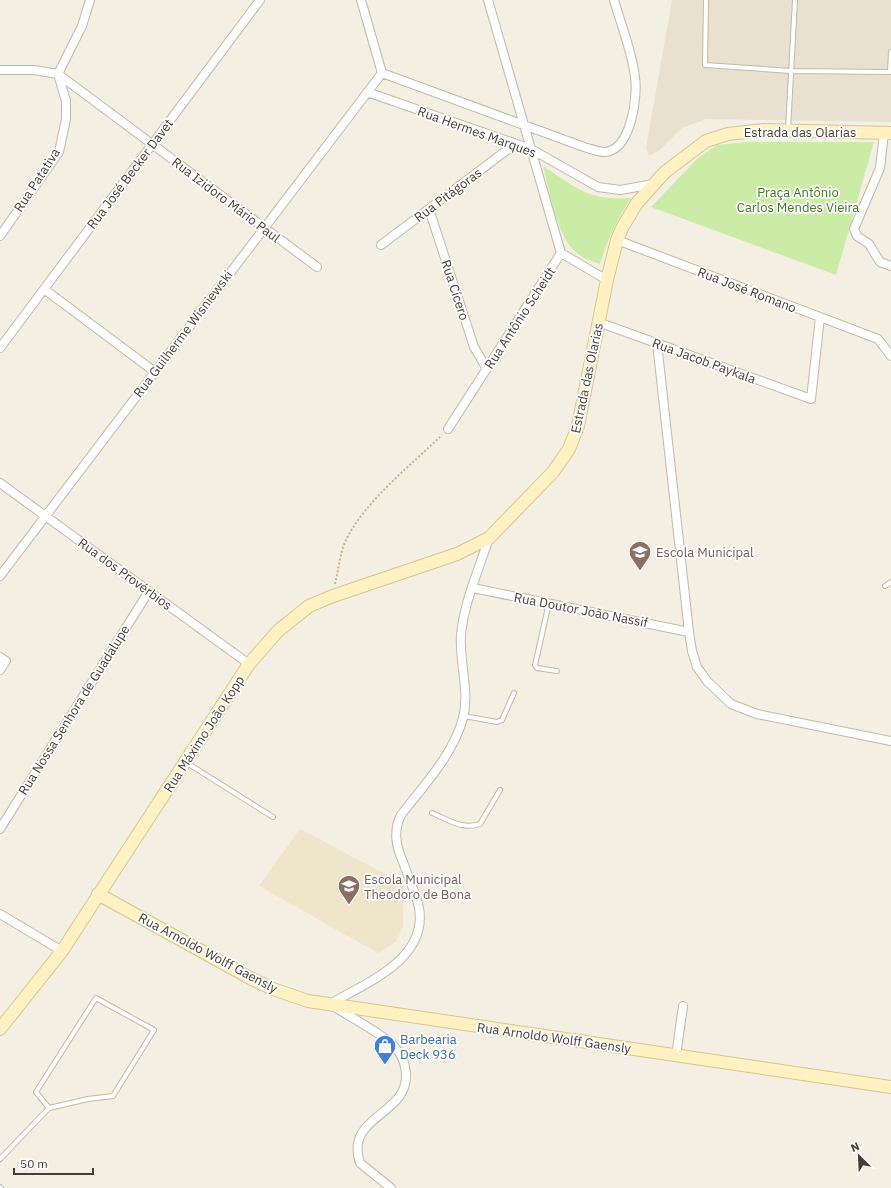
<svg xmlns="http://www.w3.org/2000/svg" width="891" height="1188" viewBox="0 0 891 1188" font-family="'IBM Plex Sans',sans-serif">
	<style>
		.residential { fill: #e8e1d0 }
		.education { fill: #eee5cb }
		.green { fill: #cbeca6 }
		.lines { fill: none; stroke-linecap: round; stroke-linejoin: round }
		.lane-casing { stroke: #c2baa7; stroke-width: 6 }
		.street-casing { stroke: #c2baa7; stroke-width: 10 }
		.secondary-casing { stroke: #d8c68d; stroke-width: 14 }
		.path { stroke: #c3b394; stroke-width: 2; stroke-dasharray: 2 2; stroke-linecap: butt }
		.lane { stroke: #fff; stroke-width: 4 }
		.street { stroke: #fff; stroke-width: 8 }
		.secondary { stroke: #fff1c1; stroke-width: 12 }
		.labels { text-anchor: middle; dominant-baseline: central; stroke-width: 3.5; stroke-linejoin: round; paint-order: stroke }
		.street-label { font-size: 13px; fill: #453e32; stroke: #fff }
		.park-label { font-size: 13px; fill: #417c20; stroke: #fff }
		.education-label { font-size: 13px; fill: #785e54; stroke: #fff; text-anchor: start }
		.shop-label { font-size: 13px; fill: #366cbe; stroke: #fff; text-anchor: start }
	</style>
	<rect width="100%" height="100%" fill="#f3efe2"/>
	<path class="residential" d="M672,0h219v122l-185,-3 -24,9 -22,22 -11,6 -3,-8z"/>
	<path class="education" d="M300,829l104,55 -1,42 -7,16 -18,11 -119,-67z"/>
	<path class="green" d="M745,142h129l-38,133 -185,-68 47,-49 19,-13z
		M543,166c34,22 45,35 88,32 -14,22 -24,42 -31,66 -7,-2 -15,-5 -22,-10 -22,-17 -28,-62 -35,-88z"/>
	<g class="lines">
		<g class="lane-casing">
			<path id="lane" d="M706,0l-1,65 86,6 99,1 1,-20
				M788,129l7,-129
				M885,586l6,-4
				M549,603l-14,62 2,3 20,3
				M464,716l33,6 5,-2 12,-27
				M187,763l86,54
				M432,813c17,7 30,17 48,11l20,-34
				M0,1159l49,-51 39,-9 25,-3 41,-66 -58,-32 -60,94 13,16
				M0,1187l1,1"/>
		</g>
		<g class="street-casing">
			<path id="street" d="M0,70h34l24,4 259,193
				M382,73l202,74c7,2 14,5 21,5 26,-2 33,-55 30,-75 -3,-26 -14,-52 -21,-77
				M58,74l24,-48 8,-26
				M367,92l164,57 67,38 22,3 34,-6
				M884,133l-4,35 -26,61 3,7 12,8 11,18 11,4
				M429,209l45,138 13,22
				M0,236l59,-84 7,-33v-18l-8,-27
				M617,240l261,99 13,17
				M381,245l134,-101
				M561,253l46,27
				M44,289l111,83
				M598,322l213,77 9,-82
				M657,343l32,289 3,19 5,16 10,14 24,23 26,10 134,27
				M0,348l260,-348
				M448,429l113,-176 -73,-253
				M0,483l249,181
				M0,576l382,-503 -21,-73
				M473,588l216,44
				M0,657l6,4 -6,9
				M0,829l149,-238
				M0,914l62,37
				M676,1056l7,-50
				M391,1188l-31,-25c-16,-48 49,-47 46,-90 -1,-11 -4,-19 -12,-27 -14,-14 -46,-30 -64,-42 35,-21 98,-44 89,-96 -3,-15 -11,-31 -16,-46 -7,-16 -10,-31 -2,-47 23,-30 52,-60 62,-97 7,-27 -4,-56 -2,-83 3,-33 18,-66 28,-97"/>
		</g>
		<g class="secondary-casing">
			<path id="secondary" d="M98,894l154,85 21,10 35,12 583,86
				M0,1029l62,-78 187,-287 29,-33 31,-25 24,-10 124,-42 32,-16 64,-66 16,-23 9,-23 29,-146 10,-40 5,-12 15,-25 28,-31 41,-31 22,-7 36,-4 127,3"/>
		</g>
		<path class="path" d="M335,584c4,-16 5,-34 13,-48 20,-37 63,-71 94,-101"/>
		<use href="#lane" class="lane"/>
		<use href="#street" class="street"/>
		<use href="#secondary" class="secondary"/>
	</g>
	<defs>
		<g id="school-pin" transform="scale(1.15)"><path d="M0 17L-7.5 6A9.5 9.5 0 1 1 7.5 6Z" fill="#8d6e63" stroke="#fff"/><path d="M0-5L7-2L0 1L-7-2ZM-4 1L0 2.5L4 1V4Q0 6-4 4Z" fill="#fff"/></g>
		<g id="shop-pin" transform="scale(1.15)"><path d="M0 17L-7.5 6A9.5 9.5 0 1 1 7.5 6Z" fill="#3f7fe0" stroke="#fff"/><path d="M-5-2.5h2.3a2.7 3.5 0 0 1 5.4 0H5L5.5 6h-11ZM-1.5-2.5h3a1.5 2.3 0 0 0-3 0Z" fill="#fff"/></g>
	</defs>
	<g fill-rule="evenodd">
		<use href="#school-pin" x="640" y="552"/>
		<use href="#school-pin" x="349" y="886"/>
		<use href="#shop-pin" x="385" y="1046"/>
	</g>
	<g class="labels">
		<g class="street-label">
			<text transform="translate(477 132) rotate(20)">Rua Hermes Marques</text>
			<text x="800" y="132">Estrada das Olarias</text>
			<text transform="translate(130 174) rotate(-53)">Rua José Becker Davet</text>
			<text transform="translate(37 180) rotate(-57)">Rua Patativa</text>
			<text transform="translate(448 195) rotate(-37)">Rua Pitágoras</text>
			<text transform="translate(226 200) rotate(37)">Rua Izidoro Mário Paul</text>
			<text transform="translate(455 290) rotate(72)">Rua Cícero</text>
			<text transform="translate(747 290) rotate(21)">Rua José Romano</text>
			<text transform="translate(520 318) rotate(-57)">Rua Antônio Scheidt</text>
			<text transform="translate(183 334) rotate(-53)">Rua Guilherme Wisniewski</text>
			<text transform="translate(704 361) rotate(20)">Rua Jacob Paykala</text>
			<text transform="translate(587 378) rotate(-78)">Estrada das Olarias</text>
			<text transform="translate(125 574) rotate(36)">Rua dos Provérbios</text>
			<text transform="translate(581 610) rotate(11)">Rua Doutor João Nassif</text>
			<text transform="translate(74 710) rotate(-58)">Rua Nossa Senhora de Guadalupe</text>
			<text transform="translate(204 734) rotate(-57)">Rua Máximo João Kopp</text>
			<text transform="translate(208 953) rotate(28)">Rua Arnoldo Wolff Gaensly</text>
			<text transform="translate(554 1038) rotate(8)">Rua Arnoldo Wolff Gaensly</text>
		</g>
		<g class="park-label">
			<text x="798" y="192">Praça Antônio<tspan x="798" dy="15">Carlos Mendes Vieira</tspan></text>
		</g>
		<g class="education-label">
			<text x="656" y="552">Escola Municipal</text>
			<text x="364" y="879">Escola Municipal<tspan x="364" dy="15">Theodoro de Bona</tspan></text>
		</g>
		<g class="shop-label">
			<text x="400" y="1039">Barbearia<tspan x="400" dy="15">Deck 936</tspan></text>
		</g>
	</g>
	<g transform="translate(859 1156) rotate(336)" stroke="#ffffff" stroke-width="3" paint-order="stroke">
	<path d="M0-3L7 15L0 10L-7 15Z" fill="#453e32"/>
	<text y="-6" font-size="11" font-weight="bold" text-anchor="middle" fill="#453e32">N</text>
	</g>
	<path d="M14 1168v6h79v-6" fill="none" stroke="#453e32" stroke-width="2"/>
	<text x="20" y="1168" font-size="12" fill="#453e32" stroke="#ffffff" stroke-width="3" paint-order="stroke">50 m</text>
</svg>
